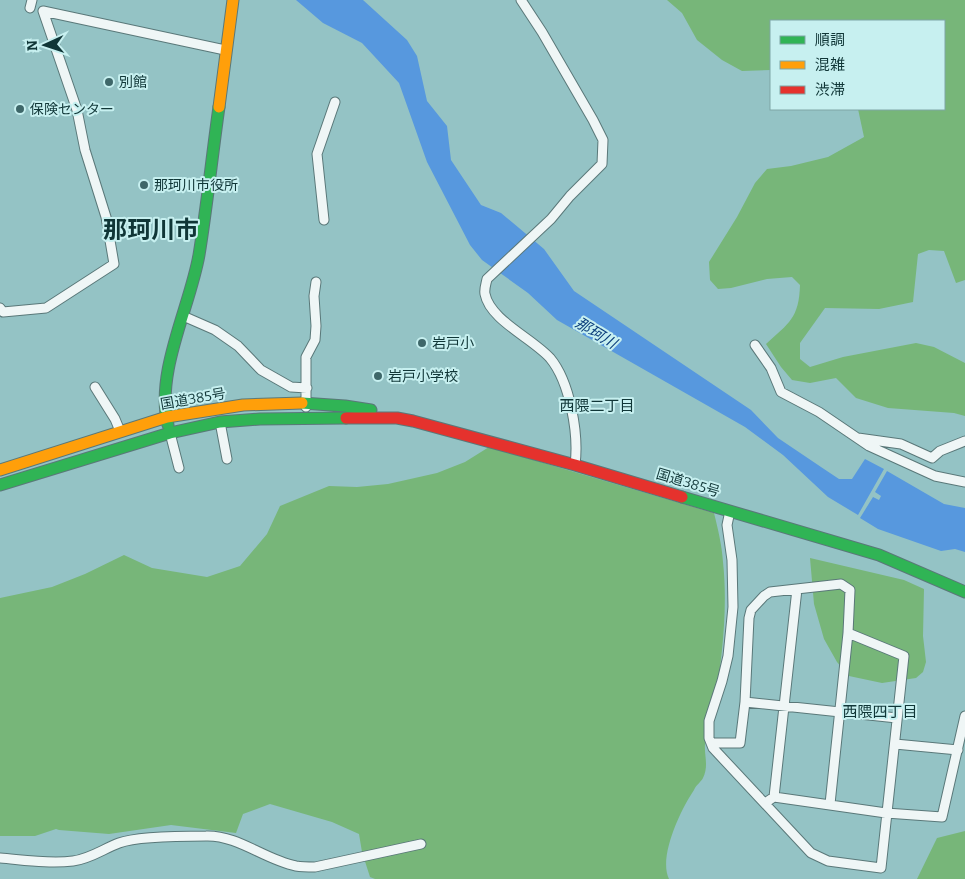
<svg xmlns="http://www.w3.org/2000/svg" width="965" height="879" viewBox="0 0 965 879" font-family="Bitter,'Noto Sans JP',serif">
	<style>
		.forest { fill: #77b679 }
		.water { fill: #5798de }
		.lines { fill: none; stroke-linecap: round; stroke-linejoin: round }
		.street-casing { stroke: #5a7879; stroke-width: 11 }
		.fast-casing { stroke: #5a7879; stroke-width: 13 }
		.slow-casing { stroke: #5a7879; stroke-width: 13 }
		.jam-casing { stroke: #5a7879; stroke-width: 13 }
		.street { stroke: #eff6f6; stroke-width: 9 }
		.fast { stroke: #30b455; stroke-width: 11 }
		.slow { stroke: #ff9f0a; stroke-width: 11 }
		.jam { stroke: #e5322d; stroke-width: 11 }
		.poi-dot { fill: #3e6769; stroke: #c7f0f0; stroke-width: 2 }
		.labels { text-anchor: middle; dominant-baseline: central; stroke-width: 4; stroke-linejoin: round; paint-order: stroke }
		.poi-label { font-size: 14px; fill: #103637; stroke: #c7f0f0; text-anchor: start }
		.street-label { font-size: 14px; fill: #103637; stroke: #c7f0f0 }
		.water-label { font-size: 15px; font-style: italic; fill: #0c3e7c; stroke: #c7f0f0 }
		.neighbourhood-label { font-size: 15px; fill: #103637; stroke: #c7f0f0 }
		.town-label { font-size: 24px; font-weight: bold; fill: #103637; stroke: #c7f0f0 }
	</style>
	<rect width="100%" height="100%" fill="#94c3c5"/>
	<path class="forest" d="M667,0h298v280l-9,3 -12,-32 -15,-1 -11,4 -5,48 -34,7 -54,-1 -25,35v16l10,8 33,-10 73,-14 18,4 31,16v53l-11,-3 -66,-5 -32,-10 -20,-20 -26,5 -18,-3 -11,-13 -15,-23c23,-21 33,-26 34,-59l-8,-8 -25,2 -36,9 -13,1 -8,-9 -1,-18 28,-45 18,-34 12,-14 24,-3 37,-9 36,-20 -6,-28h86v-88h-173v49l-29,1 -20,-11 -25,-20 -15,-27z
		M489,447l225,66c4,16 8,33 9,49 5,47 -1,95 -8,141 -3,14 -7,27 -10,41 -1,11 4,22 -2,34 -2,4 -7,7 -9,12 -13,19 -36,67 -25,89h-294l-5,-2 -8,-25 -3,-18 -27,-12 -62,-18 -27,10 -7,19 -65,-8 -62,9 -50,-4 -3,-1 -21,7h-35v-238l52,-11 33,-13 39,-19 28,13 55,9 33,-11 27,-32 13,-28 49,-20 28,1 31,-3 49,-11 28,-11z
		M810,558l94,22 20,9 -1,47 3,26 -3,10 -7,6 -34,5 -33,-7 -12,-14 -13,-23 -10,-35z
		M965,831v48h-48l20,-41z"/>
	<path class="water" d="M296,0h67l44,40 10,16 10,45 20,25 4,34 30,45 20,8 43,36 30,42 177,119 27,28 43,29 18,12h13l13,-20 19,10 -26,46 -30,-18 -45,-42 -38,-28 -188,-107 -29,-27 -46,-33 -12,-15 -43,-83 -28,-79 -37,-40 -39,-20z
		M887,471l57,33 21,4v44l-10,-3 -14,2 -63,-22 -18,-11 13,-21 6,3 2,-4 -6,-4z"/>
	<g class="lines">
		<g class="street-casing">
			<path id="street" d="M521,0l21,32 51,88 10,20 -1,24 -32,32 -19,23 -64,60c-1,5 -3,10 -2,15 5,26 47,44 65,64 20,24 29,76 25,107
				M30,8l2,-8
				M43,11l182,39
				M324,220l-7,-66 18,-52
				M0,308l3,4 43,-4 68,-44 -8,-47 -21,-67 -8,-40 -34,-99
				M183,316l32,14 23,16 23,24 30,17 16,1
				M755,345l16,23 10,24 38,20 50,34 66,30 30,6
				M95,387l20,32 5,12
				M306,407v-50l9,-17 1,-14 -2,-30 2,-14
				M220,422l7,37
				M170,433l9,35
				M858,438l43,6 31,14 8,-7 25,-10
				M730,511l-3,14 5,35 1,47 -5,49 -6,25 -13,40v17l4,10 98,105 17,8 53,7 23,-212 -56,-23
				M745,702l152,16
				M711,743h29l5,-41 4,-84 2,-8 13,-14 6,-4 71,-8 9,6 -2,43 -18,171
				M895,744l63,6
				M774,797l23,-208
				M765,803l9,-6 112,16 56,4 23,-101
				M0,858c24,2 49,6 73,3 17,-2 30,-12 46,-18 19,-7 65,-7 87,-7 32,-1 59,24 90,30 6,1 13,1 19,1l106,-23"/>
		</g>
		<g class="fast-casing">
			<path id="fast" d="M302,403l43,3 26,4
				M168,425c-13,-53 22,-118 31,-170 8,-49 13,-99 20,-148
				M0,485l170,-52 50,-11 40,-3 86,-1
				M682,497l197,58 86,37"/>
		</g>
		<g class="slow-casing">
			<path id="slow" d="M219,107l14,-107
				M0,470l167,-53 76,-12 59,-2"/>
		</g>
		<g class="jam-casing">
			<path id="jam" d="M346,418h51l16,3 162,44 107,32"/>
		</g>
		<use href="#street" class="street"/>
		<use href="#fast" class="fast"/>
		<use href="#slow" class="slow"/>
		<use href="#jam" class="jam"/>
	</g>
	<g class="poi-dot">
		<circle cx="109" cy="82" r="5"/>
		<circle cx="20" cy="109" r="5"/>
		<circle cx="144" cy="185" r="5"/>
		<circle cx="422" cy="343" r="5"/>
		<circle cx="378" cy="376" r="5"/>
	</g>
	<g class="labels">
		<g class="poi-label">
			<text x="119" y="82">別館</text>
			<text x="30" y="109">保険センター</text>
			<text x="154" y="185">那珂川市役所</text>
			<text x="432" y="343">岩戸小</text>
			<text x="388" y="376">岩戸小学校</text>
		</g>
		<g class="street-label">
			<text transform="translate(193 399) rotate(-10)">国道385号</text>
			<text transform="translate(688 483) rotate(17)">国道385号</text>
		</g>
		<g class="water-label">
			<text transform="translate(596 333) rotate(31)">那珂川</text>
		</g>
		<g class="neighbourhood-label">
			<text x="597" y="406">西隈二丁目</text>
			<text x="880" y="712">西隈四丁目</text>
		</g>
		<g class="town-label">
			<text x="151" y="230">那珂川市</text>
		</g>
	</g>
	<rect x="770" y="20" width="175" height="90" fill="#c7f0f0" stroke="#7ea6a6"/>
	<rect x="780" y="36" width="25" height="8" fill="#30b455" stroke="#7ea6a6"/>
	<text x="815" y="45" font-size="15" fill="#103637">順調</text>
	<rect x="780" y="61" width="25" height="8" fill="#ff9f0a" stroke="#7ea6a6"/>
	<text x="815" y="70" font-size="15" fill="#103637">混雑</text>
	<rect x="780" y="86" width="25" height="8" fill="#e5322d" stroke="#7ea6a6"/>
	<text x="815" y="95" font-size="15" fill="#103637">渋滞</text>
	<g transform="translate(45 45) rotate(267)" stroke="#c7f0f0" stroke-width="4" paint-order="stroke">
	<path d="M0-4L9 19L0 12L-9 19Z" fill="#103637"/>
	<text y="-8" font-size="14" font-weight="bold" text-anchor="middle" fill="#103637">N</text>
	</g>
</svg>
